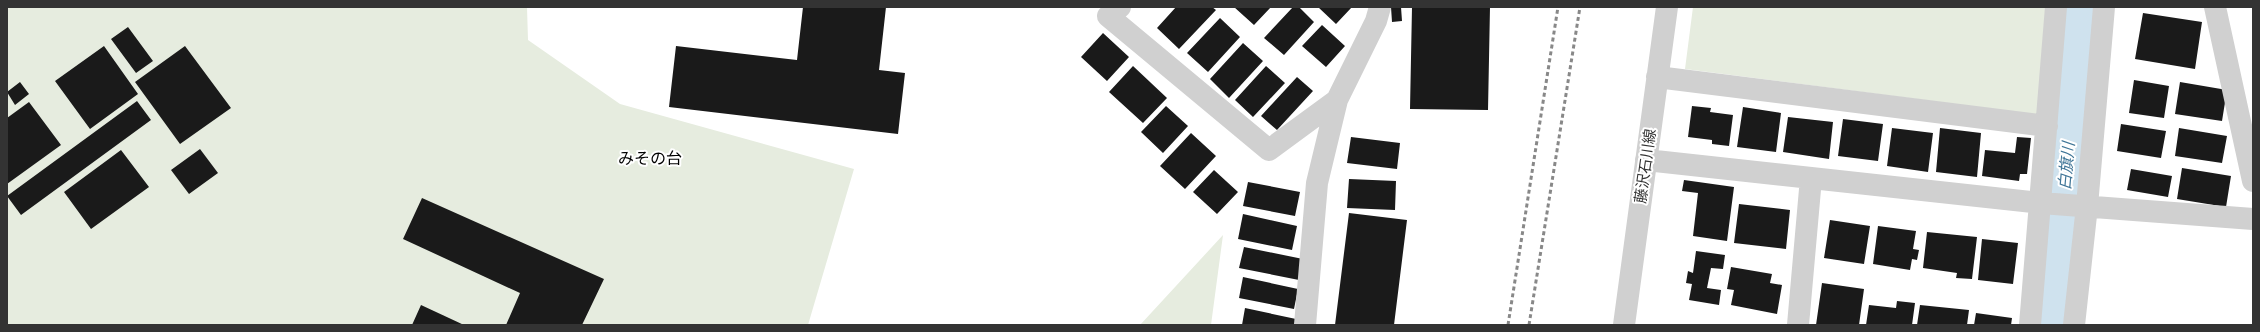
<svg xmlns="http://www.w3.org/2000/svg" width="2260" height="332" viewBox="0 0 2260 332" font-family="'Titillium Web','Noto Sans JP',sans-serif">
	<style>
		.green { fill: #e6ecdf }
		.lines { fill: none; stroke-linecap: round; stroke-linejoin: round }
		.river { stroke: #cfe2ee; stroke-width: 56 }
		.building { fill: #1a1a1a }
		.minor { stroke: #d0d0d0; stroke-width: 22 }
		.rail { stroke: #888; stroke-width: 3; stroke-dasharray: 4 3; stroke-linecap: butt }
		.labels { text-anchor: middle; dominant-baseline: central; stroke-width: 4; stroke-linejoin: round; paint-order: stroke }
		.street-label { font-size: 15px; fill: #333; stroke: #fff }
		.neighbourhood-label { font-size: 16px; fill: #000; stroke: #fff }
		.water-label { font-size: 16px; font-style: italic; fill: #3f7597; stroke: #fff }
	</style>
	<rect width="100%" height="100%" fill="#fff"/>
	<path class="green" d="M7,7h520l1,33 92,64 234,65 -46,156h-801z
		M1693,7h354l-8,108 -354,-46z
		M1223,235l-12,90h-71z"/>
	<g class="lines">
		<path class="river" d="M2053,325l26,-318"/>
	</g>
	<path class="building" d="M803,7h83l-7,63 26,3 -7,61 -229,-27 7,-61 121,14z
		M1176,7h36l4,3 -37,39 -22,-21z
		M1234,7h37l-17,18z
		M1293,7h6l15,15 -30,33 -20,-17z
		M1318,7h34l-16,17z
		M1391,7h10l1,14 -10,1z
		M1412,7h78l-2,103 -78,-1z
		M2143,13l59,9 -7,47 -60,-10z
		M1220,18l20,19 -32,35 -21,-19z
		M1322,25l23,21 -19,21 -24,-21z
		M128,27l25,34 -17,12 -25,-34z
		M1103,33l26,24 -22,24 -26,-24z
		M1243,43l20,18 -34,37 -19,-19z
		M104,46l34,48 -48,35 -35,-48z
		M185,46l46,62 -51,36 -45,-62z
		M1133,66l34,32 -24,25 -34,-31z
		M1266,66l19,17 -32,34 -18,-17z
		M1297,77l16,14 -36,39 -16,-14z
		M2134,80l35,6 -5,32 -35,-5z
		M20,82l9,12 -14,11 -8,-13z
		M2180,82l47,8 -5,31 -47,-7z
		M137,101l14,19 -130,95 -14,-19z
		M29,102l32,43 -54,39v-66z
		M1166,106l22,20 -25,27 -22,-21z
		M1692,106l19,2 -1,4 23,3 -4,31 -17,-2v-4l-24,-3z
		M1743,107l38,6 -5,39 -39,-5z
		M1788,117l45,5 -4,37 -46,-7z
		M1843,119l40,5 -5,37 -40,-5z
		M2121,124l45,7 -5,27 -44,-7z
		M1892,128l41,5 -5,39 -41,-6z
		M1940,128l41,5 -4,44 -41,-5z
		M2179,128l48,8 -5,27 -47,-7z
		M1191,133l25,23 -31,33 -25,-23z
		M1351,137l49,6 -3,26 -50,-6z
		M2017,137l14,1 -4,36h-7l-1,7 -37,-5 3,-26 30,3z
		M200,149l18,24 -29,21 -18,-24z
		M121,150l28,37 -58,42 -27,-37z
		M2182,168l49,8 -5,31 -49,-8z
		M2131,169l41,7 -4,21 -41,-7z
		M1214,170l24,22 -21,22 -24,-22z
		M1349,179l47,2 -1,29 -48,-2z
		M1684,180l50,7 -7,54 -34,-5 5,-43 -16,-2z
		M1248,182l52,10 -5,24 -52,-10z
		M422,198l182,81 -22,46h-76l14,-32 -117,-54z
		M1739,204l51,6 -4,39 -52,-6z
		M1349,213l58,7 -13,105h-59z
		M1243,214l54,12 -5,24 -54,-11z
		M1830,220l40,6 -6,38 -40,-6z
		M1878,226l38,5 -3,18 6,1 -2,10 -5,-1 -2,11 -37,-6z
		M1927,232l50,5 -5,42 -16,-1 1,-5 -34,-5z
		M1982,239l36,4 -5,41 -35,-4z
		M1244,247l59,12 -4,21 -60,-12z
		M1696,251l29,4 -2,14 -12,-1 -4,20 14,2 -2,15 -30,-5 3,-16 -6,-1 2,-12 5,2z
		M1731,267l41,7 -2,9 12,2 -5,29 -46,-9 3,-15 -7,-1z
		M1243,277l55,12 -4,20 -55,-11z
		M1822,283l42,6 -5,36h-43z
		M1897,301l18,2 -3,22h-46l3,-20 27,3z
		M421,305l43,20h-52z
		M1920,305l49,5 -2,15h-50z
		M1245,308l51,11 -2,6h-52z
		M1976,313l36,5 -1,7h-37z"/>
	<g class="lines">
		<path class="minor" d="M1120,7l-12,9 161,134 68,-50
			M2215,7l38,174
			M1657,77l390,49
			M1646,160l395,43 212,16
			M1305,325l12,-142 20,-83 39,-79 4,-14
			M1624,325l43,-318
			M1798,325l13,-147
			M2030,325l26,-318
			M2074,325l13,-119 17,-199"/>
		<path class="rail" d="M1508,325l50,-318
			M1529,325l51,-318"/>
	</g>
	<g class="labels">
		<g class="street-label">
			<text transform="translate(1645 166) rotate(-82)">藤沢石川線</text>
		</g>
		<g class="neighbourhood-label">
			<text x="650" y="158">みその台</text>
		</g>
		<g class="water-label">
			<text transform="translate(2066 166) rotate(-85)">白旗川</text>
		</g>
	</g>
	<rect width="2260" height="332" fill="none" stroke="#333333" stroke-width="16"/>
</svg>
